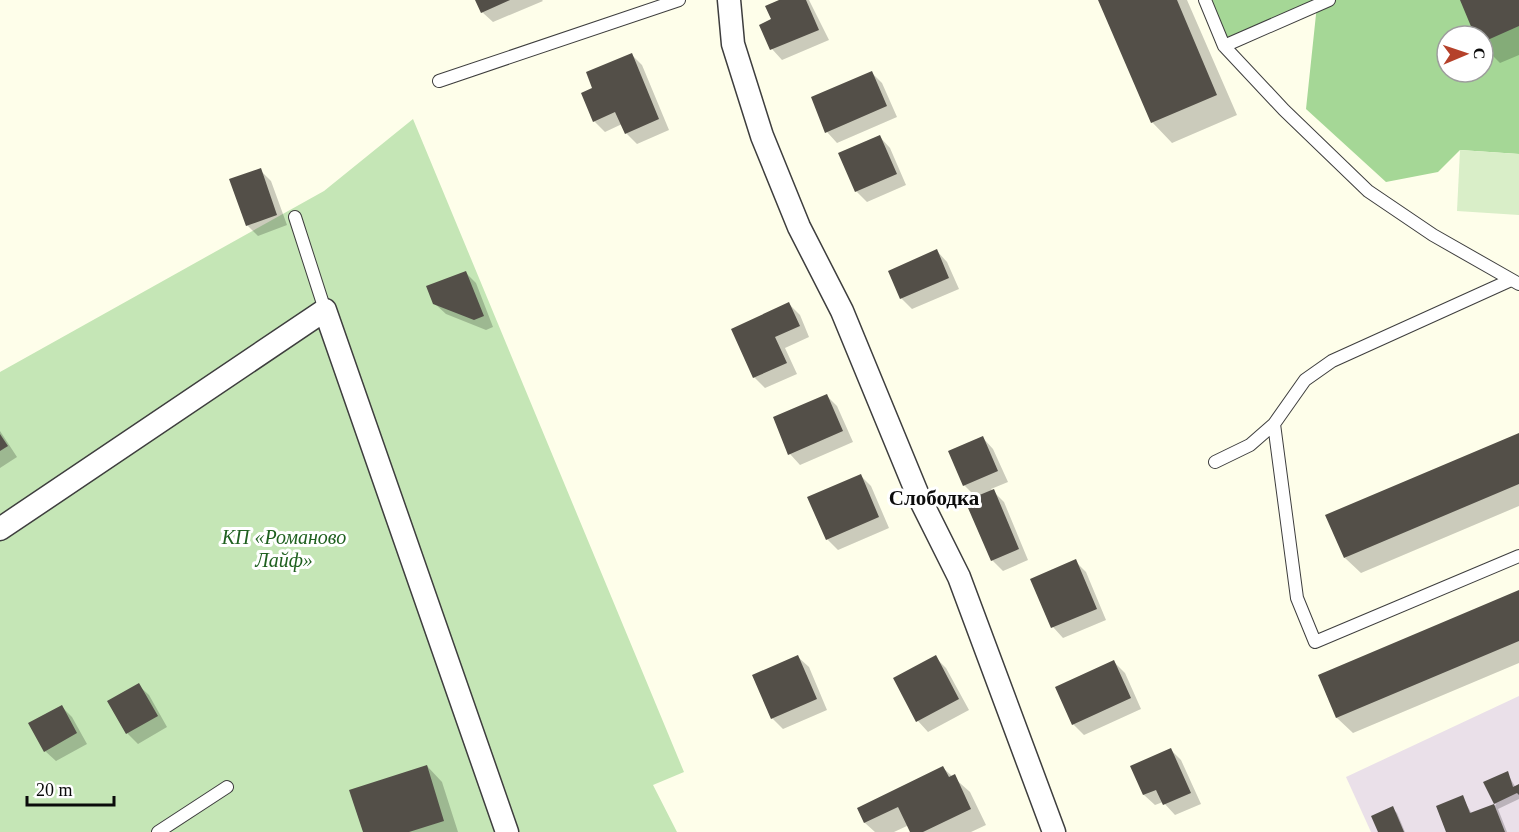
<svg xmlns="http://www.w3.org/2000/svg" width="1519" height="832" viewBox="0 0 1519 832" font-family="'Times New Roman',serif">
	<style>
		.industrial { fill: #eae0e9 }
		.green { fill: #c5e6b6 }
		.forest { fill: #a5d796; fill-rule: evenodd }
		.pitch { fill: #d9eec8 }
		.shadow { fill: #0003 }
		.building { fill: #534f48 }
		.lines { fill: none; stroke-linecap: round; stroke-linejoin: round }
		.lane-casing { stroke: #3e3e3e; stroke-width: 14 }
		.street-casing { stroke: #3e3e3e; stroke-width: 25 }
		.lane { stroke: #fff; stroke-width: 12 }
		.street { stroke: #fff; stroke-width: 22 }
		.labels { text-anchor: middle; dominant-baseline: central; stroke-width: 6; stroke-linejoin: round; paint-order: stroke }
		.park-label { font-size: 20px; font-style: italic; fill: #1f601f; stroke: #fff }
		.neighbourhood-label { font-size: 21px; font-weight: bold; fill: #0b0b0b; stroke: #fff }
	</style>
	<rect width="100%" height="100%" fill="#fefeea"/>
	<path class="industrial" d="M1519,696v136h-148l-25,-55z"/>
	<path class="green" d="M413,119l271,653 -31,13 24,47h-677v-460l324,-181z"/>
	<path class="forest" d="M1205,0h314v154l-59,-4 -22,22 -52,10 -80,-73 11,-104 -93,41zM1447,36h36v36h-36z"/>
	<path class="pitch" d="M1460,150l59,4v61l-62,-4z"/>
	<path class="shadow" d="M477,0h65l1,1 -50,21 -11,-10z
		M783,0h26l20,40 -47,20 -10,-11 -11,-24 12,-5z
		M1099,0h88l50,115 -65,28 -20,-21z
		M1461,0h58v55l-19,8 -17,-17v-10h-6z
		M631,54l11,11 27,65 -32,14 -11,-11 -4,-9 -17,8 -11,-11v-32z
		M872,73l10,10 15,34 -60,26 -10,-11z
		M880,137l10,11 16,37 -39,17 -11,-11z
		M260,170l11,11 16,44 -29,11 -11,-11z
		M937,251l10,11 12,27 -47,20 -11,-11z
		M465,272l11,11 17,44 -7,3 -40,-16 -12,-11z
		M789,304l11,11 9,22 -24,11 12,26 -32,14 -11,-11z
		M826,395l11,11 16,36 -53,23 -10,-11z
		M0,431l17,26 -17,11z
		M1519,435v71l-158,67 -16,-15z
		M983,438l10,11 15,33 -17,7 13,13 24,58 -25,11 -11,-11 -15,-62 -13,-13z
		M861,476l10,10 18,42 -51,22 -11,-11z
		M1075,561l11,11 20,48 -43,18 -10,-11 -21,-47z
		M1519,592v71l-166,70 -16,-15 -17,-42z
		M798,657l11,10 18,43 -44,19 -11,-11z
		M935,657l11,11 23,42 -41,22 -10,-11z
		M1114,662l11,11 16,36 -57,26 -11,-11z
		M138,685l11,10 18,32 -29,17 -11,-11 -18,-32z
		M62,707l10,10 15,27 -31,17 -11,-10z
		M1170,749l11,11 20,44 -26,11 -12,-13 -8,3 -11,-10 -12,-28z
		M427,766l15,16 16,50h-94z
		M943,768l27,24 16,33 -15,7h-59l-3,-7 -15,7h-19l-10,-9 -6,-14z
		M1507,773l9,15 3,-2v13l-21,10 9,23h-60l15,-35 10,17 24,-9 -11,-22z
		M1392,808l5,5 8,19h-25z"/>
	<path class="building" d="M475,0h35l-29,13z
		M779,0h27l13,30 -49,20 -11,-25 12,-6 -6,-13z
		M1098,0h79l40,95 -66,28z
		M1460,0h59v26l-36,16v-6h-8z
		M632,53l27,66 -34,15 -10,-22 -22,10 -12,-29 11,-5 -6,-16z
		M872,71l15,35 -62,27 -14,-36z
		M880,135l17,39 -42,18 -17,-39z
		M261,168l16,47 -31,11 -17,-47z
		M937,249l12,29 -49,21 -12,-28z
		M466,271l18,45 -10,4 -41,-16 -7,-18z
		M789,302l11,24 -25,11 12,26 -34,15 -22,-49z
		M827,394l16,37 -55,24 -15,-38z
		M1519,433v51l-175,74 -19,-43z
		M0,434l8,12 -8,5z
		M983,436l15,35 -35,15 -15,-35z
		M861,474l18,43 -53,23 -19,-43z
		M994,489l25,60 -28,12 -26,-60z
		M1076,559l21,50 -46,19 -21,-49z
		M1519,590v51l-183,77 -18,-43z
		M798,655l19,44 -46,20 -19,-44z
		M936,655l23,44 -43,23 -23,-44z
		M1114,660l17,38 -59,27 -17,-38z
		M139,683l19,33 -32,18 -19,-33z
		M62,705l15,28 -33,19 -16,-29z
		M1171,748l20,45 -28,12 -7,-15 -13,5 -13,-29z
		M427,765l17,56 -35,11h-46l-14,-42z
		M943,766l6,11 6,-3 16,35 -48,23h-13l-12,-25 -34,16 -7,-15z
		M1508,771l5,16 6,-3v11l-2,-2 -23,11 -11,-22z
		M1463,795l7,18 24,-9 11,28h-59l-10,-26z
		M1393,806l11,26h-26l-7,-16z"/>
	<g class="lines">
		<g class="lane-casing">
			<path id="lane" d="M1205,0l19,46 60,64 84,81 65,44 86,49
				M1224,46l105,-46
				M439,81l240,-81
				M295,217l30,93
				M1274,424l23,174 18,44 204,-86
				M1215,462l35,-17 24,-21 31,-44 27,-19 179,-81
				M158,832l69,-45"/>
		</g>
		<g class="street-casing">
			<path id="street" d="M729,0l4,44 29,92 37,91 43,84 75,182 42,84 95,255
				M0,529l325,-219 182,522"/>
		</g>
		<use href="#lane" class="lane"/>
		<use href="#street" class="street"/>
	</g>
	<g class="labels">
		<g class="park-label">
			<text x="284" y="537">КП «Романово<tspan x="284" dy="23">Лайф»</tspan></text>
		</g>
		<g class="neighbourhood-label">
			<text x="934" y="498">Слободка</text>
		</g>
	</g>
	<g transform="translate(1465 54) rotate(88)"><circle r="28" fill="#ffffff" stroke="#9d9d9d" stroke-width="1.5"/>
	<path d="M0-4.5L10 22L0 15L-10 22Z" fill="#b5412a"/>
	<text y="-9" font-size="16" font-weight="bold" text-anchor="middle" fill="#0b0b0b">С</text>
	</g>
	<path d="M27 796v9h87v-9" fill="none" stroke="#0b0b0b" stroke-width="3"/>
	<text x="36" y="796" font-size="18" fill="#0b0b0b" stroke="#ffffff" stroke-width="4.5" paint-order="stroke">20 m</text>
</svg>
